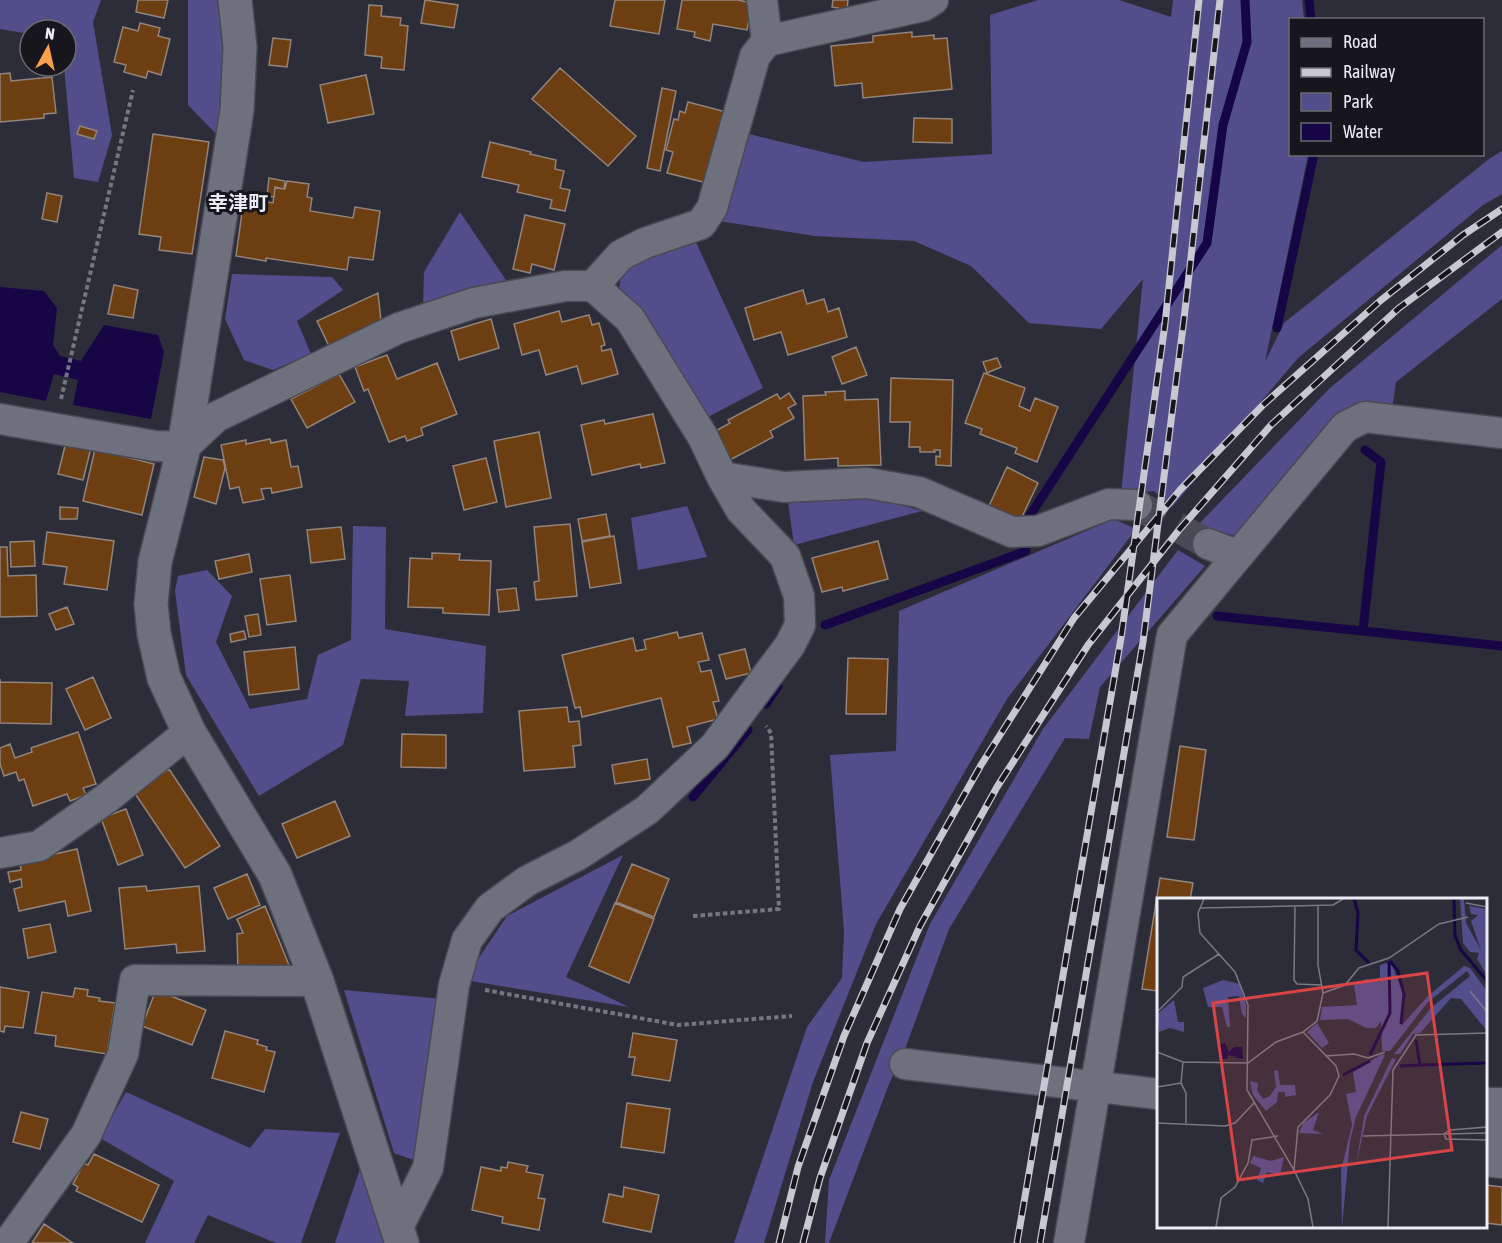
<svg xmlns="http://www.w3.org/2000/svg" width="1502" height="1243" viewBox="0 0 1502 1243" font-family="'Asap Condensed','Noto Sans JP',sans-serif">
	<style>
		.green { fill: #524e8b }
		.water { fill: #170646 }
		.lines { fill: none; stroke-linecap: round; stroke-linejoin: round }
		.stream { stroke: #170646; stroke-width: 9 }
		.building { fill: #6c3e12; stroke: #92847a; stroke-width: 1.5 }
		.street-tunnel { stroke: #4a4a56; stroke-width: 30; stroke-dasharray: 30 15; stroke-linecap: butt }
		.street-casing { stroke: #494954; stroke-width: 33 }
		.secondary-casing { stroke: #494954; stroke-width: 36 }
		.path { stroke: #757681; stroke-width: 4; stroke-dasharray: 4.5 3; stroke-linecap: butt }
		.street { stroke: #6f707e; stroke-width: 30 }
		.secondary { stroke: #6f707e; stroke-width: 33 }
		.rail-casing { stroke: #c7c8d1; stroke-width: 7 }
		.rail { stroke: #16161c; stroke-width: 4.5; stroke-dasharray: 14; stroke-linecap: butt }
		.labels { text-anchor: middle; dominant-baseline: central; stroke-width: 6; stroke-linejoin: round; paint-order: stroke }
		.quarter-label { font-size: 20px; font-weight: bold; fill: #ebecf4; stroke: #16161c }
		.inset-river { fill: none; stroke: #170646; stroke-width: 3 }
		.inset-road { fill: none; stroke: #797984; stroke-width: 1.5 }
		.view { fill: #d94547; fill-opacity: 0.15; stroke: #d94547; stroke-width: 3 }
		.inset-edge { fill: none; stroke: #ebecf4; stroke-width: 3 }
	</style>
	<rect width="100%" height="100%" fill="#2d2d3a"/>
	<path class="green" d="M0,0h101l-8,22 19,113 -14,47 -24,-4 -10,-112h2v-36h-36v4l-30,-5z
		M188,0h29l7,50 -7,85 -29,-30z
		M1038,0h81l52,17 2,-17h129l2,19 -14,1v134l18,1 -43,207 19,-39 205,-164 13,-8v43l-19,11 -185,153 -126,149 -18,-16 -33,3 22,-215 -42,50 -72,-6 -58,-57 -57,-25 -99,-5 -96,-15 30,-87 115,28 128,-8 -2,-139z
		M460,212l48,71 -85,24 1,-35z
		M695,240l68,148 -57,30 -87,-128 3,-23z
		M1502,245v54l-106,83 -4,28h-47l-105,127 -43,-11 133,-138z
		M232,274l100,3 11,13 -46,31 14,33 -38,16 -29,-10 -19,-41z
		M858,493l64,18 -128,34 -6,-43z
		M687,506l20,51 -69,13 -7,-52z
		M1114,519l22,10 -129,170 -131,225 -63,158 -49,161h-30l73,-216 35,-49 2,-47 -14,-176 66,-4 3,-140z
		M353,526l33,1 -1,102 101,17 -3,67 -78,3 4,-35 -48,-2 -18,66 -84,51 -73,-121 -11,-84 3,-15 29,-6 25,26 -16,46 34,67 57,-10 11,-44 33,-15z
		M1178,550l27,16 -105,121 -11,52 -24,-1 -116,191 -44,120 -16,35 -60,159h-4l4,-63 101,-256 113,-195z
		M623,855l-57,122 63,30 -165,-27 43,-64z
		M344,990l99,9 -24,163 -25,-9z
		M126,1092l124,56 15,-19 75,4 -39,110h-25l-68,-28 -14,28h-49l29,-62 -74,-43z
		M362,1163l26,80h-53z"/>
	<path class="water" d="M0,287l44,4 13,17 -4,37 7,11 21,5 23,-36 54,10 6,17 -13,67 -78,-14 5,-25 -24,-6 -8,27 -46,-9z"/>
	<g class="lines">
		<path class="stream" d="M1309,0l2,20
			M1277,328l37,-174
			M1365,450l16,12 -18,169 139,15
			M1029,517l178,-274 16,-118 24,-83 -2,-42
			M1217,616l146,15
			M825,625l201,-74
			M766,704l12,-18
			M693,797l55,-67"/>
	</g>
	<path class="building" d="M138,0h30l-4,18 -28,-6z
		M425,0l33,5 -4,23 -33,-5z
		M615,0h50l-6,34 -49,-8z
		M682,0h56l14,3 -5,27 -34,-6 -3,17 -16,-4 1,-5 -18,-3z
		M833,0h15l-1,10 -15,-3z
		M369,5l13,1 -1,10 20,2 -1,7 8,1 -4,44 -23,-2 1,-11 -17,-2z
		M140,23l20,5 -2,8 12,3 -9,36 -13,-4 -2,7 -22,-6 2,-7 -12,-3 9,-35 15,4z
		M912,32v5l22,-2v4l13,-1 5,51 -89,9 -1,-15 -27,3 -4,-40 42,-4v-6z
		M273,38l18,2 -4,27 -18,-2z
		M560,68l76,68 -28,30 -76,-67z
		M10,73l1,8 41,-4 4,36 -12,1v4l-44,4v-48z
		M366,75l8,39 -46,9 -8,-38z
		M662,88l14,3 -16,80 -13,-3z
		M688,102l38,10 -19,71 -40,-10 6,-21 -7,-2 8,-31 4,1 2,-9 5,2z
		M914,118l38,1v24l-39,-1z
		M80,126l17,5 -3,8 -17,-5z
		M153,134l56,8 -17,112 -33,-4 2,-13 -22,-3z
		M490,142l41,10 -1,2 26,6 -1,9 9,2 -4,17 10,2 -5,21 -15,-3 2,-8 -35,-8 2,-7 -37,-8z
		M269,178l16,3 -1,8 -9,-2 -1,10 -7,-1z
		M287,181l22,3 -2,13 5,1 -2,13 43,7 2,-11 25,4 -7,49 -24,-3 -2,13 -81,-12v3l-30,-5 8,-58 29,5 2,-15 10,1z
		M47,193l15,3 -5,26 -15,-3z
		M525,215l40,9 -11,46 -22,-6 -2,9 -17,-4z
		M114,285l24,5 -5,28 -25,-4z
		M803,290l4,14 17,-5 4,13 11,-4 8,29 -59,18 -7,-23 -27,8 -9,-32z
		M378,293l3,28 -52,25 -12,-25z
		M559,311l3,11 27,-7 3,10 7,-2 6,22 -4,1 1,5 9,-2 7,25 -36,10 -5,-18 -31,9 -7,-25 -17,5 -8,-31z
		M491,319l8,29 -40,12 -8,-29z
		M856,347l11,28 -25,9 -10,-27z
		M387,355l10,24 40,-16 20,51 -36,14 2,7 -16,6 -2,-5 -16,6 -21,-53 -4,2 -9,-24z
		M997,358l4,9 -14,6 -4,-11z
		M984,373l41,15 -6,18 11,5 5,-13 23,9 -21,55 -22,-9 2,-5 -37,-14 2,-5 -17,-6z
		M339,374l16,28 -48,26 -16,-29z
		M891,378l62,2 -2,86 -15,-1v-9l4,1v-7h-6l1,2h-15v-5h-11l1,-25h-20z
		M845,391v9l33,-1 3,66 -43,1v-8l-33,2 -2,-64 23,-1 -1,-3z
		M789,393l7,11 -8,4 6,10 -24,13 3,6 -45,24 -16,-28 18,-10 -2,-3 49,-26 3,5z
		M653,414l12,49 -24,5 -1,-4 -48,11 -11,-50 23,-5 1,4z
		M539,432l12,66 -45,9 -12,-66z
		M270,439l1,4 15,-3 5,27 7,-1 4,21 -30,6 -1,-5 -10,1 3,10 -21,4 -4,-16 -9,2 -9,-44 25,-5v4z
		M66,442l25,6 -8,32 -25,-6z
		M95,449l59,15 -12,51 -59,-14z
		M204,457l19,3 2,8 -9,36 -22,-7z
		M486,458l11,44 -33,8 -11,-44z
		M1007,467l31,16 -18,38 -31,-15z
		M60,507l18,1 -1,11h-17z
		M606,514l4,22 -28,5 -4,-22z
		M570,524l7,72 -41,4 -2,-18 5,-1 -5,-54z
		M341,527l4,32 -34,4 -4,-33z
		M47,532l67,9 -7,49 -43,-6 3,-17 -24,-3z
		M614,536l7,47 -31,5 -8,-46z
		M34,541l1,25 -24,1 -1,-25z
		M878,541l10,38 -45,12 -1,-4 -20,5 -10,-34z
		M0,547h7l1,29 28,-1 1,41 -37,1z
		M432,553l28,1 -1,6 32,1 -2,54 -46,-2v-5l-35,-1 2,-49 22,1z
		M249,554l3,18 -33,7 -4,-18z
		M290,575l6,46 -29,4 -7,-46z
		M516,588l3,22 -20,2 -2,-22z
		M67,607l7,17 -18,6 -7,-16z
		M258,614l3,21 -12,2 -4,-21z
		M244,631l2,8 -15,3 -1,-8z
		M677,632l2,6 23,-5 7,27 -11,2 3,10 10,-2 8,31 -6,1 5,17 -31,8 4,16 -18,4 -12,-49 -79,19 -2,-10 -5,1 -13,-53 71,-17 3,13 10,-2 -2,-9z
		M295,647l4,42 -50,6 -5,-43z
		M745,649l6,24 -25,6 -7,-24z
		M848,658l40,1 -2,55h-40z
		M93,677l18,41 -26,12 -19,-41z
		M0,679v3l52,1 -1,41 -51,-1z
		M567,707l2,15 10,-1 2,24 -8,1 2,21 -51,4 -5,-60z
		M78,732l18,52 -13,4 3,7 -16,6 -3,-7 -34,12 -9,-27 -5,2 -3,-9 -12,4 -4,-12v-16l10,-4 5,14 17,-6 -1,-4z
		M402,734l44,1v33l-45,-1z
		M1180,746l26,4 -12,90 -27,-3z
		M647,759l3,20 -35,5 -3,-19z
		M169,769l51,77 -35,22 -51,-76z
		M335,801l15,35 -53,22 -15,-34z
		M126,809l17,46 -25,10 -17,-47z
		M77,849l14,62 -23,5 -3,-15 -46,10 -5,-22 8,-2 -1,-8 -11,3 -2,-10 13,-2 -1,-8z
		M632,864l37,15 -15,38 -38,-15z
		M247,874l13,31 -32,14 -14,-31z
		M1160,878l33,5 -3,17h-32v91l-16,-2z
		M146,886l1,5 52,-5 6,65 -28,2 -1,-9 -51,5 -6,-61z
		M615,903l39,16 -25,64 -40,-17z
		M265,906l26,64 -53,2 -1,-38 6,-1 -6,-14z
		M50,924l6,28 -28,6 -5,-29z
		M0,987l29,5 -6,36 -18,-2 -1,6 -4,-1z
		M75,988l13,2 -1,6 13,2 -1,3 16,2 -8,51 -52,-8 1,-10 -21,-3 7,-41 31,5z
		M156,990l50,20 -14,35 -50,-19z
		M225,1031l33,9 -1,4 10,3 -1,3 9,2 -11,40 -52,-14z
		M633,1033l44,7 -7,41 -38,-6 3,-18h-6z
		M627,1103l43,6 -6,44 -43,-6z
		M21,1112l27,7 -8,30 -27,-7z
		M94,1154l65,31 -17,37 -66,-31 2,-4 -5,-3 11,-21 4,2z
		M508,1162l20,4 -2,6 17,3 -5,23 7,1 -6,31 -37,-7 1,-6 -31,-7 9,-43 20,4v-4l6,1z
		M1486,1185l16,2v38l-16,-2z
		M624,1187l35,8 -8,37 -48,-10 6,-28 14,3z
		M44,1224l29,19h-41z"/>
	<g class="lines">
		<path class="street-tunnel" d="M1137,505l71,39"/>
		<g class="street-casing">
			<path id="street" d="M767,41l156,-35 10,-6
				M593,286l28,-31 24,-12 56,-19 11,-16 43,-152 12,-15 -5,-41
				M0,419l155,27 29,1 32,-30 183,-89 75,-25 91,-17h28l37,33 73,118 19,40 19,33 44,46 14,40 1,29 -10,20 -75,101 -68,64 -69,45 -51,26 -37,27 -23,32 -13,45 -26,183 -31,61
				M722,477l62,10 83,-4 52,9 93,40 26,-1 71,-27 28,1
				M1208,544l29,11
				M0,853l39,-7 68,-48 82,-66
				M905,1064l253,30
				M1486,1103h16
				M1486,1131l16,2
				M1486,1161l16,2
				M8,1243l78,-108 37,-81 12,-74 182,1
				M1069,1243l103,-608 173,-208 20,-10 137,16"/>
		</g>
		<g class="secondary-casing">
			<path id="secondary" d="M235,0l5,47 -3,63 -53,337 -29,115 -4,42 3,30 10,44 25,54 86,143 42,106 85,262"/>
		</g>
		<path class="path" d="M61,399l72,-309
			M693,916l86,-7 -8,-176 -5,-7
			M485,990l193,35 114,-9"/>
		<use href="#street" class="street"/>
		<use href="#secondary" class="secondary"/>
		<g class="rail-casing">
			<path id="rail" d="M779,1243l19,-76 46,-131 56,-127 81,-144 93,-147 106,-128 83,-85 117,-104 83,-66 39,-26
				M803,1243l17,-65 47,-135 53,-117 77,-139 91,-142 91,-115 92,-105 128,-117 103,-76
				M1017,1243l104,-605 44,-314 34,-324
				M1040,1243l103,-601 41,-323 36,-319"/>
		</g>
		<use href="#rail" class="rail"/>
	</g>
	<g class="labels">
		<g class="quarter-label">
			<text x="238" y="202">幸津町</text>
		</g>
	</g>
	<g transform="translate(1157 898)">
		<rect width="330" height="330" fill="#2d2d3a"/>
		<path d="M303,1h4l2,24 15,27 -10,-29 7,-6 -7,-1 -2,-8 18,3v66l-10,-16 2,-6 -9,-1 -7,-9zM234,64l12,32 -2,32 27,-30 36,-30 6,2 17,23v40l-26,-32 -10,-1 -31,35 -7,1 -13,20h-6l37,-46 39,-32 -3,-5 -39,31 -38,49h-8l-1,-30 -5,7h-10l-18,-9 -28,1 2,-13 35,-2 -3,-20 12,-6 14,3v-17zM66,82l17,4 6,21v13l-4,-4 -3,-18 -11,1 2,30h-3l-5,-20h-14l-5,-19zM17,102l4,22h6v10l-14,-4 -11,4 -2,-18zM160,125l12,20 -7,5 -15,-16zM225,156l3,1 -29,62 -6,24 -8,86 -1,-57 11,-45 -6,-31 10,-2 -3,-20zM235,160l4,1 -29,57 -11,49 8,-49zM121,172l2,15h15l1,10 -11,2v-5h-7l-1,10 -11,9 -13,-16 -3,-14 8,2 -1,7 6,9 7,-3 6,-9 -2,-16zM162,214l-6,18 10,4 -24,-1 4,-10zM96,258l18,5 13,-4 -4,18 -13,-3 -4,11 -6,-3 4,-12 -11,-5z" fill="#524e8b"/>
		<path d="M68,145l4,9 5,-5h8l1,12 -15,-4 -1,4h-8l-1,-15z" fill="#170646"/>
		<path class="inset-river" d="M197,1l4,14 -2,37 13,13M297,1l1,37 6,14 26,31M233,63l8,10 6,23 -3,30M259,142l4,25 67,-2M213,157l20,-42 -1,-52M243,168l19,-1M186,177l27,-14"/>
		<path class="inset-road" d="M47,1l-6,14 2,20 35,39 13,33 -1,85 47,80 14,29 5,28M309,5l21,4M138,8l-1,74 3,4 24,1M43,10l133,-3 10,-6M313,93l17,21M166,95l22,-8 14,-17 30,-10 50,-34 29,-7M0,114l25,-25 1,-10 36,-23M0,154l26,10 65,1 28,-21 27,-10 14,-11 6,-28 -5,-28v-59M168,158l29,-2 14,4 17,-6M26,164l-2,21 5,10v30M0,189l24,-4M0,225l68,3 10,-3 19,-20M330,229l-37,3 -6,4 2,5 41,1M206,238l124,-3M137,272l4,-43 32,-32 9,-19 -3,-10 -33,-34M59,329l5,-29 14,-11 13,-24 4,-23 26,-4M231,329l5,-157 23,-35 71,-2"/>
		<path class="view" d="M270,75l25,177 -214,30 -25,-177z"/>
		<rect width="330" height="330" class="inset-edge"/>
	</g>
	<rect x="1289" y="18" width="195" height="138" fill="#16161c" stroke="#6b6c72" stroke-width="1.5"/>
	<rect x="1301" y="38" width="30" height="9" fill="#6f707e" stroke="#6b6c72" stroke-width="1.5"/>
	<text x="1343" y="48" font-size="18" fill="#ebecf4">Road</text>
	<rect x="1301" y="68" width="30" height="9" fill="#c7c8d1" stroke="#6b6c72" stroke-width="1.5"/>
	<text x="1343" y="78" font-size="18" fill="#ebecf4">Railway</text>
	<rect x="1301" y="93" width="30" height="18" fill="#524e8b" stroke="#6b6c72" stroke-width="1.5"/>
	<text x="1343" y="108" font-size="18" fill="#ebecf4">Park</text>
	<rect x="1301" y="123" width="30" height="18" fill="#170646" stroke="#6b6c72" stroke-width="1.5"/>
	<text x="1343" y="138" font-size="18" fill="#ebecf4">Water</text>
	<g transform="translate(48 48) rotate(8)"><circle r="28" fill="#16161c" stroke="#6b6c72" stroke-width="1.5"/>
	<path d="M0-4.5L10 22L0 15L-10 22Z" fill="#fa9f4e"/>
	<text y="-9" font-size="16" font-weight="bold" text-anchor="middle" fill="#ebecf4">N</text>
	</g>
</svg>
